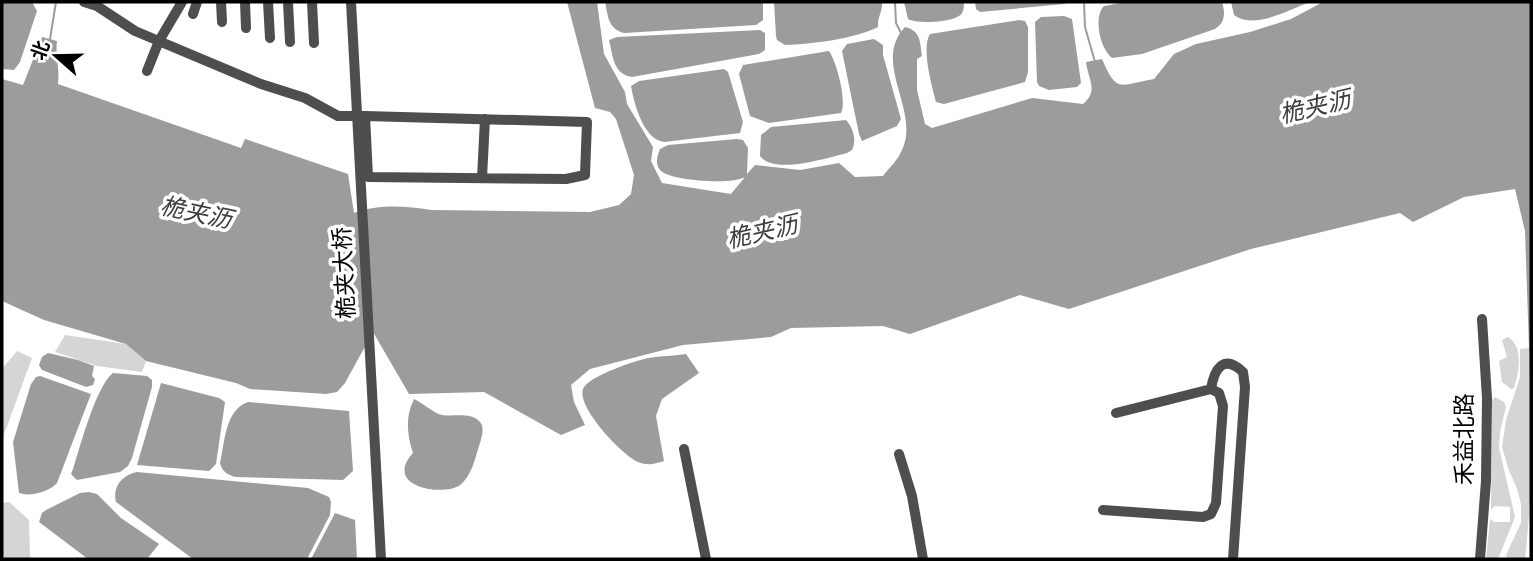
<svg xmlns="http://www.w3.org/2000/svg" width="1533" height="561" viewBox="0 0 1533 561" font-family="'Fira Sans Condensed','Noto Sans SC',sans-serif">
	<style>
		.green { fill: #d5d5d5 }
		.water { fill: #9c9c9c }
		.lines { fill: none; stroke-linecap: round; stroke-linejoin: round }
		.stream { stroke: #9c9c9c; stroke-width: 2 }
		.minor { stroke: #4e4e4e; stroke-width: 10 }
		.labels { text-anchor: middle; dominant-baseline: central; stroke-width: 7; stroke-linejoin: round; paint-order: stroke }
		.street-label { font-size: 23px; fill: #000; stroke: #fff }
		.water-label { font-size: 24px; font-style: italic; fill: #3d3d3d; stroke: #fff }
	</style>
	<rect width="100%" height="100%" fill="#fff"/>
	<path class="green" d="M65,335l61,9 20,17 -4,11 -45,-6 -42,-14z
		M1508,337c16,10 11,35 6,51l-3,1 -9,-7 -3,-21 8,-4 -5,-17z
		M1529,348c3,70 4,142 -4,211h-17l-2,-4 15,-32v-19l-5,-18 -7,-15 -7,-24 4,-27 14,-43v-28z
		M17,351l15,7 -30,82v-71z
		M1495,397l9,5 2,5 -6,25 -1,16 16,69 -17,42h-12l4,-40 4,3h16v-15l-15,-1 -4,4 1,-110z
		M9,502l20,18 1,39h-28v-56z"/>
	<path class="water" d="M2,2h30l5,9 -17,51 -6,8 -12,-1z
		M567,2h30l7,52 21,38 2,12 26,43 -2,14 11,22 69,11 14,-17c-12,8 -76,4 -85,-7 -5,-6 -3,-14 0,-21l8,-4 69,-6 6,1 5,8 -1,26 8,-9 45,5 39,-7 16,14 28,-1c5,-7 13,-14 17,-22 24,-41 -30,-90 5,-127 16,4 15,15 17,29l-5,3v31l8,34 7,4 100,-30 51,6c16,-13 5,-25 3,-42l16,-3c15,35 17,26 52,20l20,-25 22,-10 54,-12 41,-13 32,-17h208v404l-6,-175 -10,-42 -51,8 -51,25 -13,-9 -149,36 -182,60 -49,-14 -110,39 -27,-8 -92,2 -20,9 -88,8 -93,24 -19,16 3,17 11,23 -24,10 -77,-43 -75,2 -36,-62 -28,51 -8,9 -11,2 -76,-5 -14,-6 -90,-22 -20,-17 -82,-24 -42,-19v-222l21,6 19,-48 15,4c-2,16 3,27 1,43l183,64 4,-9 103,35 6,39c25,-9 51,-7 77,-3l159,2 29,-7 12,-11 3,-19 -18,-56 -6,-7 -15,-4z
		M605,2h158v18l-7,5 -132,8c-16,-4 -16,-17 -19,-31z
		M774,2h108c1,9 -5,16 -4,25 -24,12 -66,17 -93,18l-8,-5 -1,-4z
		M904,2h60c0,3 0,8 -2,11 -5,10 -46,11 -54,6z
		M975,2h93l-4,2 -84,8 -4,-3z
		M1127,2h95c3,10 4,20 -7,27l-73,25 -30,4c-12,-9 -19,-41 -8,-52z
		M1231,2h79c-22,8 -56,28 -76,13z
		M1064,16l8,3 9,64 -4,4 -28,3 -10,-4 -2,-4 -2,-60 6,-5z
		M1019,20l6,1 3,6v45l-3,10 -81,22 -8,-2c-4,-16 -15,-54 -6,-68z
		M760,30l5,3v17l-6,4 -127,23c-19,-3 -19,-21 -23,-37l8,-3z
		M874,39l9,6v10l18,64 -4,7 -35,15 -3,-7 -17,-83 5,-7z
		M829,51c8,12 18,50 12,62l-72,10 -19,-7 -11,-42 4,-9z
		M724,69l4,3 15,50 -3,11 -76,9c-21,-3 -30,-39 -33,-56l8,-5z
		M846,120c7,7 11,21 6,30l-5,3c-20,5 -73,22 -87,3l1,-21 10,-8z
		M48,353l30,7 16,6 -2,10 3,3 -2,6 -7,2 -44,-17 -3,-5 3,-8z
		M686,354l13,19 -37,26 -6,17 8,45c-10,3 -16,5 -26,1 -16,-7 -65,-58 -54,-75 7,-11 50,-26 64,-29 12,-2 25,-2 38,-4z
		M113,373l34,3 5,4v7l-20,71 -4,8 -8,6 -43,8 -6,-6 2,-5c7,-22 23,-83 40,-96z
		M40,376l51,18 -34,89c-8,9 -27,14 -38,10l-6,-51 18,-58 5,-7z
		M161,383l58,15 6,4 -9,62 -7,7 -72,-6z
		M414,399c9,4 19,14 28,16 11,2 28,-3 37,6 7,6 2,18 0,25 -4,13 -8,31 -19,39 -16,12 -78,2 -47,-32 -6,-18 -8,-36 1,-54z
		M248,402l101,9 4,60 -10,9 -108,-3c-8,-3 -13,-5 -15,-14 5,-21 5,-53 28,-61z
		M137,472l171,16 21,9 2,5 -1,13 -23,44h-114l-77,-57c-4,-15 6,-27 21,-30z
		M89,492l8,2 24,24 38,26 -12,15h-59l-49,-37 3,-9 4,-3 34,-17z
		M335,513l20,7 2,39h-46z"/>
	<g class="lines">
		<path class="stream" d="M895,2l1,21 5,10
			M1084,2l1,25 10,35
			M50,39l6,-37"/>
		<path class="minor" d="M84,2l13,4 38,25 126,53 44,14 33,18h27c74,2 148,4 222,6l-2,53 -19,4 -198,-2 -3,-61
			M221,2l1,20
			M245,2l1,26
			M268,2l2,36
			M288,2l2,40
			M312,2l2,41
			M351,2l30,557
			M193,14l4,-12
			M147,71l12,-30 23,-39
			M482,178l3,-59
			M1211,389c3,-19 12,-36 32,-17l2,15 -12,172
			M684,449l22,110
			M899,454l13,42 11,63
			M1103,510l100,7 8,-3 5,-11 7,-97 -4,-13 -8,-4 -95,24
			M1480,559l6,-78 1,-83 -5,-79"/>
	</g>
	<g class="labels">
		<g class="street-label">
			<text transform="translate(344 273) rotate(-93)">桅夹大桥</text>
			<text transform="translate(1464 439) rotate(-90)">禾益北路</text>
		</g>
		<g class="water-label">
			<text transform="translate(1315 107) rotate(-13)">桅夹沥</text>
			<text transform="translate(196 213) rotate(12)">桅夹沥</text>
			<text transform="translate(762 232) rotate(-13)">桅夹沥</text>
		</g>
	</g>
	<rect width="1533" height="561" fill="none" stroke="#000000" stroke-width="7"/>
	<g transform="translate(56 56) rotate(290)" stroke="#ffffff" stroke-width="5" paint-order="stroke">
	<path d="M0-5L12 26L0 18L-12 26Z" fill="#000000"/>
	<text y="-10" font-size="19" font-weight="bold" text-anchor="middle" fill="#000000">北</text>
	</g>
</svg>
